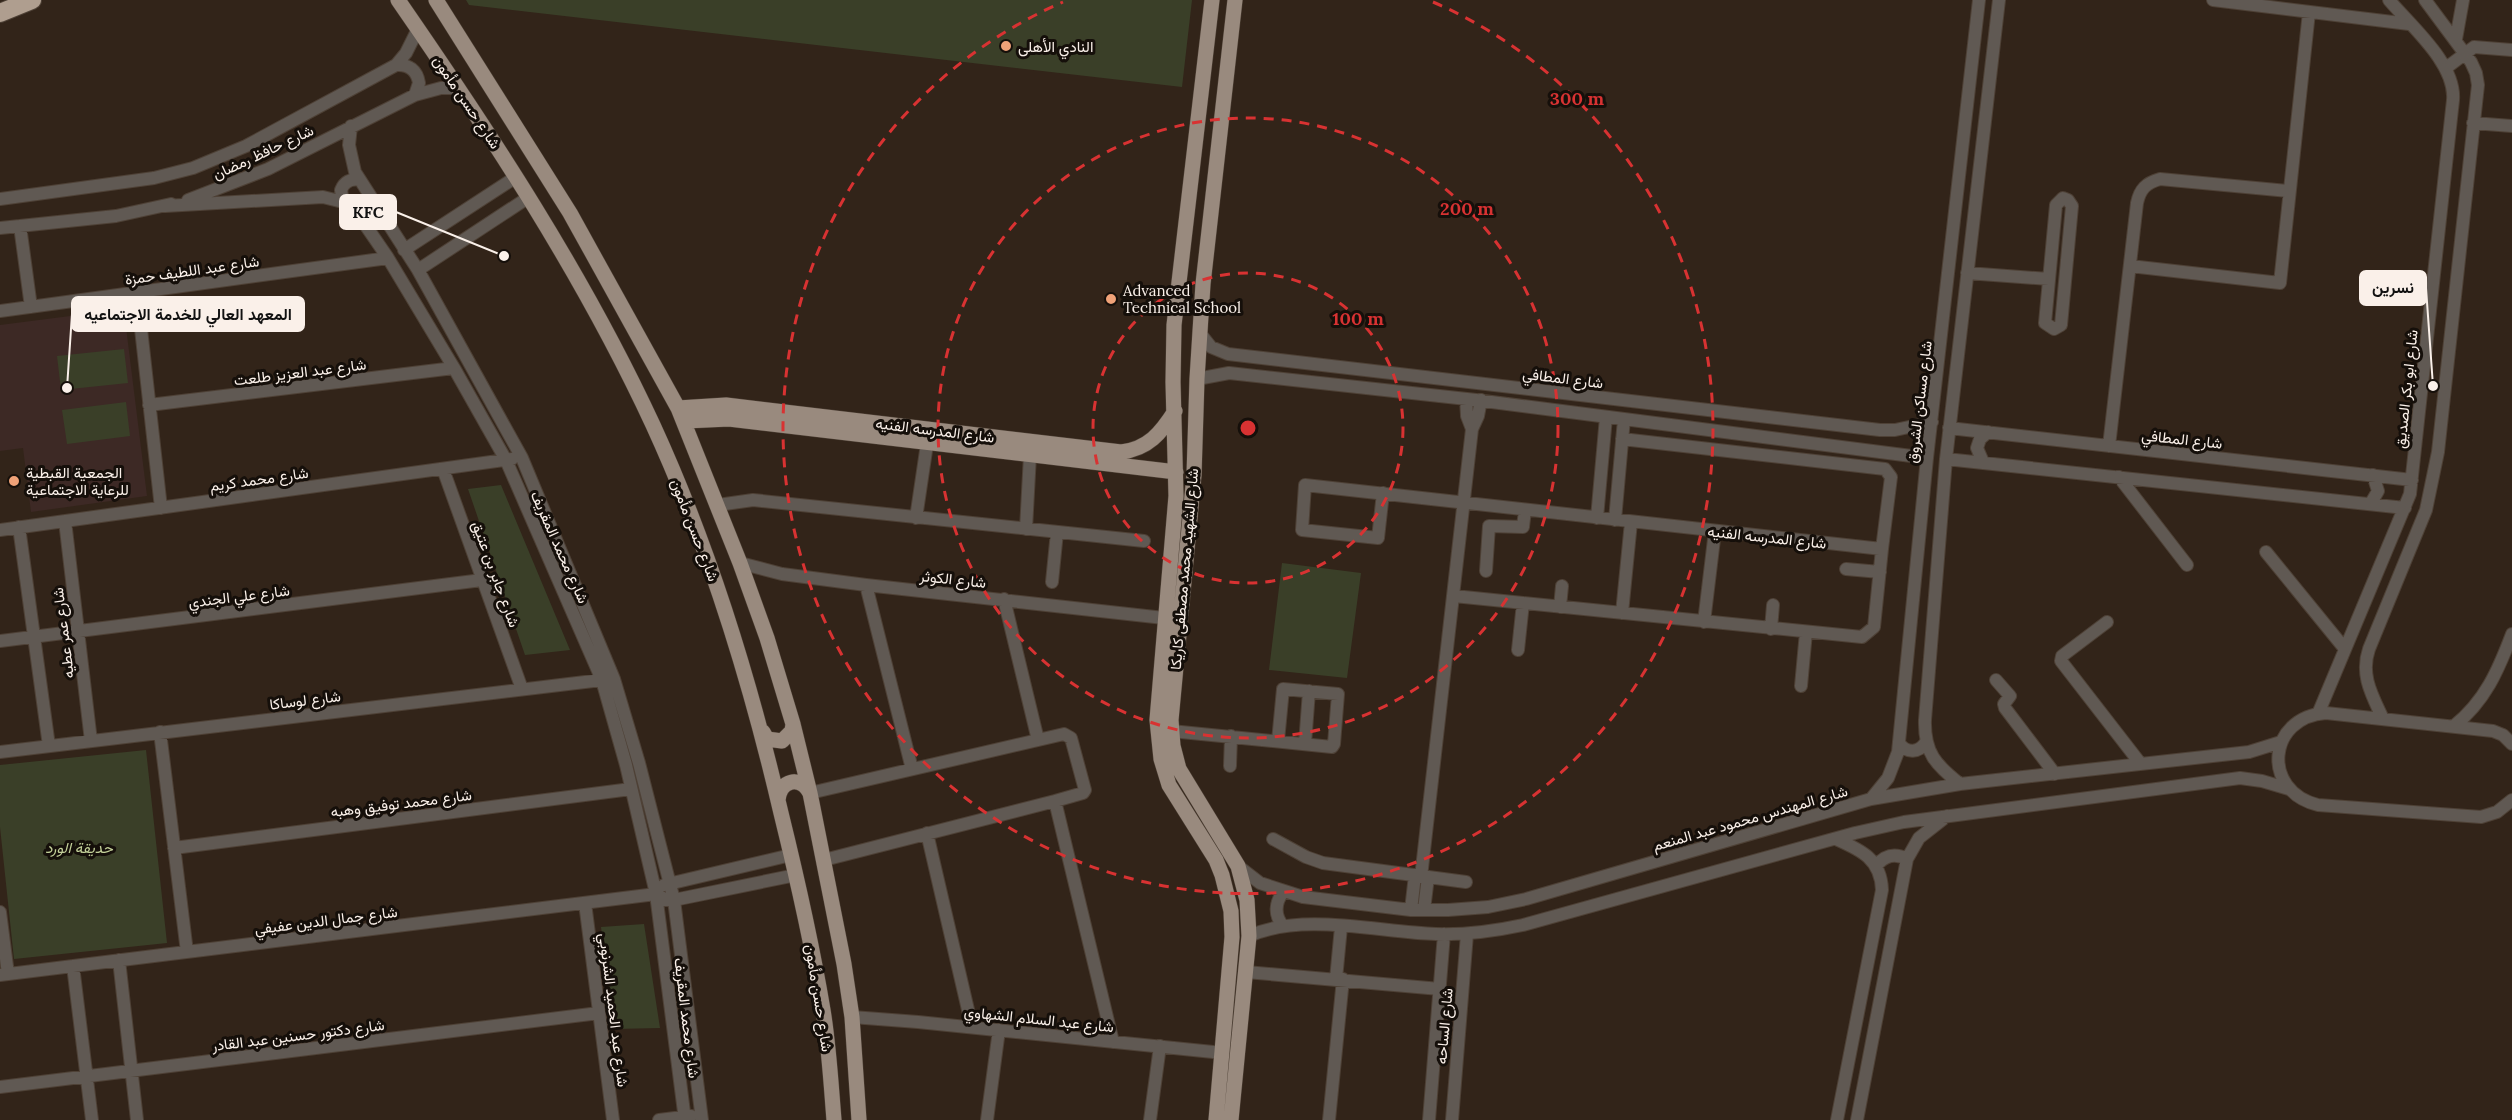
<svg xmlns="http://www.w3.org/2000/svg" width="2512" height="1120" viewBox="0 0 2512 1120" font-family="Lora,Vazirmatn,serif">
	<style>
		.education { fill: #3d2925 }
		.green { fill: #3a3f28 }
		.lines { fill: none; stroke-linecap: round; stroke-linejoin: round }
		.minor-casing { stroke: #4e4136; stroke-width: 14 }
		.major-casing { stroke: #4e4136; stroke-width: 16 }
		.highway-casing { stroke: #4e4136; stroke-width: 20 }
		.minor { stroke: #605953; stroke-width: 12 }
		.major { stroke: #998a7e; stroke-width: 15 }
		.highway { stroke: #af9e8f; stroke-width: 18 }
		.ring { fill: none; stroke: #d83232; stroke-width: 3; stroke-dasharray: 10 8 }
		.poi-dot { fill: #f0a278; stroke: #150f0a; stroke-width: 2 }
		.labels { text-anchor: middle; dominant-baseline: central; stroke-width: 6; stroke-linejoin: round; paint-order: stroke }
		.poi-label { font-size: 15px; fill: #faf0e9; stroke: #150f0a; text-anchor: start }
		.street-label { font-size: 15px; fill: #faf0e9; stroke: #150f0a }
		.park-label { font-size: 15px; font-style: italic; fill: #c3d099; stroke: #150f0a }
		.centre { fill: #d83232; stroke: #150f0a; stroke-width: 3 }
		.ring-label { font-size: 18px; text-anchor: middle; font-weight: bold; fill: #d83232; stroke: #150f0a; stroke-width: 6; stroke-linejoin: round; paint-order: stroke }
		.leader { fill: none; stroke: #faf0e9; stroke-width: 2 }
		.callout-dot { fill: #faf0e9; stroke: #150f0a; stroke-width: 2 }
		.callout { fill: #faf0e9; stroke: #faf0e9; stroke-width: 2 }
		.callout-label { font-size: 16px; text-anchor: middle; font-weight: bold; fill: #111 }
	</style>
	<rect width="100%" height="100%" fill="#322419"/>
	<path class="education" d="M117,310l2,18 7,-1 21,169 -116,16 -8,-64 -23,3v-126z"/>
	<path class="green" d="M466,0h726l-10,87 -713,-82z
		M124,349l4,34 -67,7 -4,-34z
		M126,402l4,34 -63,8 -5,-34z
		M501,485l69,165 -45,5 -57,-166z
		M1282,563l79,10 -14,105 -78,-8z
		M146,750l21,193 -153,16 -14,-132v-62z
		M644,924l16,104 -46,1 -13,-102z"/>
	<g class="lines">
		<g class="minor-casing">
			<path id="minor" d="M2213,0l196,24
				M2456,39l7,-39
				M396,65c13,-1 21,5 23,18l-4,12
				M2446,68l28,-21 38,3
				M2473,123l39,3
				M351,126l-2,19 6,27 63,98 104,188 92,221 25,84 35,137 28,220
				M2063,198l5,2 4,6 -11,119 -7,4 -9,-6 11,-118z
				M0,199l154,-21 39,-10 53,-22 150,-81 10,-12 12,-24
				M188,200l80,-31 147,-74 26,-7h18
				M343,202l-2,-12c3,-8 10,-12 19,-10
				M165,206l158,-9 20,5 12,8 33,48 66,110 52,92 96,220 24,85 30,129 29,226
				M20,226l11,81
				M0,228l116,-12 55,-12
				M404,250l112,-73
				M2130,266l150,17 29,-271
				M418,270l111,-73
				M1967,273l82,6
				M137,293l24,215
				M0,311l388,-53
				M1199,332l12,15 17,7 652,76h15l37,-8
				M1197,379l32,-6 247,27 451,58
				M1466,399l1,17 5,13
				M149,405l305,-37
				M1949,428l463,52
				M2109,446l28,-243c3,-14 9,-20 23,-24l129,12
				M1946,459l459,49
				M1983,462l-6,-14 3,-9 8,-7
				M443,469l79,220
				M2119,477l68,88
				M1383,493l-5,45 -76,-8 3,-45 577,64 9,-72 -6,-8 -263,-30
				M2371,503l7,-12 -5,-16
				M718,505l35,-5 391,41
				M916,518l11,-74
				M1597,518l9,-101
				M1615,520l9,-101
				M65,521l26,220
				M19,527l30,219
				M1026,529l4,-74
				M0,530l512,-71
				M2266,552l79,97
				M740,563l42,11 84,11 298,33
				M1846,569l34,3
				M1486,571l3,-45 34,1 2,-17
				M1052,582l5,-50
				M866,585l46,184
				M1454,596l408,41 12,-10 8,-78
				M1004,599l34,141
				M1560,607l2,-21
				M1622,613l9,-91
				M1704,622l11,-91
				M2107,622l-45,34 -1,5 79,102
				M1771,629l2,-24
				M0,641l482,-61
				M1518,650l5,-47
				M1996,680l14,16 -6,8 1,4 50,66
				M1801,686l5,-54
				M2318,714l92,-220 43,-394c3,-36 -41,-73 -64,-100
				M2383,719c-11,-24 -23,-44 -14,-70l57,-139 12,-58 40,-367 -2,-12 -5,-11 -46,-62
				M2454,726c31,-25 44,-55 58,-92
				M1171,731l161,16 2,-3 4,-50 -55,-5 -5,52
				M160,732l27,220
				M1899,743c8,11 20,10 27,-1
				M1305,744l4,-53
				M2512,744l-9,-9 -10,-4 -167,-18c-59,4 -65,78 -8,92l163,12 16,-5 15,-12
				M0,752l610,-73
				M1230,766l1,-30
				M1960,784c-24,-19 -36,-31 -35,-64l21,-261 53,-459
				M810,793l254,-59 7,4 14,52 -2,3 -28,8 -231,59
				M1871,799l17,-21 10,-26 29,-294 52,-458
				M1055,801l58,241
				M927,833l45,194
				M1273,839l33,18 17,6 143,19
				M1836,839c25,11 45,20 46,51l-45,230
				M174,848l457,-59
				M1238,866l22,17 43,14 108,13h37l40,-3 38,-8 345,-100 89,-15 289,-32 32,-10
				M1876,866c9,-11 19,-13 31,-7
				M1421,877l51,-448 6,-13 3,-16
				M664,885l127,-30
				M585,903l28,217
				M1411,910l4,-35
				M1424,910l4,-33
				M0,912l8,62
				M1283,926c-9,-11 -8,-23 0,-34
				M1249,936c54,-24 129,-4 187,-2 30,1 59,-3 87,-9l332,-92 49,-11 336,-44 22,3 27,8
				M119,960l18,160
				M73,966l19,154
				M1246,972l194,17
				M0,975l656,-81 10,6h8l122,-25
				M1336,979l5,-52
				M852,1017l66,5 305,31
				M0,1087l599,-74
				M659,1120l32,-4
				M987,1120l12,-90
				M1150,1120l10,-74
				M1329,1120l14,-141
				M1429,1120l15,-186
				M1452,1120l15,-186
				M1857,1120l50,-261 12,-21 28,-22"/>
		</g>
		<g class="major-casing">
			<path id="major" d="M398,0c94,136 185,274 255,425 57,124 97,255 128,388 16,65 31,131 42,197 6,36 8,74 11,110
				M436,0l134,213 108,195 62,155 27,75 26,86 17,69 34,171 8,53 7,103
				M1212,0l-38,325 -1,57 3,114 -19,224 4,39 8,26 47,75 6,15 9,36 1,26 -16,183
				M678,408l48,-3 395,47c27,-3 40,-19 54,-41
				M685,421l44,-2 447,53
				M763,732l4,7 15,2 10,-10 1,-7
				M778,800c2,-20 22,-25 32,-7
				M1231,1120l18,-184 -2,-36 -9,-34 -59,-97 -6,-23 -2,-26 23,-245 3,-96 6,-95 32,-284"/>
		</g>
		<g class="highway-casing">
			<path id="highway" d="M0,13l32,-13"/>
		</g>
		<use href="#minor" class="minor"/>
		<use href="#major" class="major"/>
		<use href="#highway" class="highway"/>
	</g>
	<g class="ring">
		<circle cx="1248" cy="428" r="155"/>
		<circle cx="1248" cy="428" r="310"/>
		<path d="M1433 2A465 465 0 1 1 1063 2"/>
	</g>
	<g class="poi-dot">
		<circle cx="1006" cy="46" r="6"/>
		<circle cx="1111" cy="299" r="6"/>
		<circle cx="14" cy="481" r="6"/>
	</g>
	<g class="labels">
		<g class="poi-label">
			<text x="1018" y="46">النادي الأهلى</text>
			<text x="1123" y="290">Advanced<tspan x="1123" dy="17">Technical School</tspan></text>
			<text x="26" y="472">الجمعية القبطية<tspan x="26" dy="17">للرعاية الاجتماعية</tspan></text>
		</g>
		<g class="street-label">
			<text transform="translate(467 102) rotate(56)">شارع حسن مأمون</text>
			<text transform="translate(263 152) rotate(-25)">شارع حافظ رمضان</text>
			<text transform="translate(192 270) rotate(-8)">شارع عبد اللطيف حمزة</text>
			<text transform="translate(300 372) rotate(-7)">شارع عبد العزيز طلعت</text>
			<text transform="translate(1563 378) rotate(7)">شارع المطافي</text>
			<text transform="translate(2406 389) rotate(-84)">شارع ابو بكر الصديق</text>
			<text transform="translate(1919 402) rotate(-83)">شارع مساكن الشروق</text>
			<text transform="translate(935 430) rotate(7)">شارع المدرسه الفنيه</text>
			<text transform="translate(2182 439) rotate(6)">شارع المطافي</text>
			<text transform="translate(259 479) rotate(-8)">شارع محمد كريم</text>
			<text transform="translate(695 530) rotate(69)">شارع حسن مأمون</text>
			<text transform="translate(1767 537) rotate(6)">شارع المدرسه الفنيه</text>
			<text transform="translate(560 547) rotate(66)">شارع محمد المقريف</text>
			<text transform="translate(1184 569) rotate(-85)">شارع الشهيد محمد مصطفى كاريكا</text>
			<text transform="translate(496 574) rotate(70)">شارع جابر بن عتيق</text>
			<text transform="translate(953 579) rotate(6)">شارع الكوثر</text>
			<text transform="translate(239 596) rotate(-7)">شارع علي الجندي</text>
			<text transform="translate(63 633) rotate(-97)">شارع عمر عطيه</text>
			<text transform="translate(305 700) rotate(-7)">شارع لوساكا</text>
			<text transform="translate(401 803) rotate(-7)">شارع محمد توفيق وهبه</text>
			<text transform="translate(1750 818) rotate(-16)">شارع المهندس محمود عبد المنعم</text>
			<text transform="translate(326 920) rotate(-7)">شارع جمال الدين عفيفي</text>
			<text transform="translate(819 998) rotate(81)">شارع حسن مأمون</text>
			<text transform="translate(614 1010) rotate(83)">شارع عبد الحميد الشرنوبي</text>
			<text transform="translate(687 1018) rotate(83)">شارع محمد المقريف</text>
			<text transform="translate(1039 1019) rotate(6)">شارع عبد السلام الشهاوي</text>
			<text transform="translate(1444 1026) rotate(-85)">شارع الساحه</text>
			<text transform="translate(298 1035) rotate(-7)">شارع دكتور حسنين عبد القادر</text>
		</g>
		<g class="park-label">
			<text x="79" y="847">حديقة الورد</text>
		</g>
	</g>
	<circle cx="1248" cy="428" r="9" class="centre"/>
	<g class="ring-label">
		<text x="1577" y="105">300 m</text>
		<text x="1467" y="215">200 m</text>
		<text x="1358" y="325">100 m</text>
	</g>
	<path class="leader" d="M504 256L396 212M2433 386L2426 288M67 388L72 314"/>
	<g class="callout-dot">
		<circle cx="504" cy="256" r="6"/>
		<circle cx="2433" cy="386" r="6"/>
		<circle cx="67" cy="388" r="6"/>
	</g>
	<g class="callout">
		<rect x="340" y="195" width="56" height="34" rx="6"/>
		<rect x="2360" y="271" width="66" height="34" rx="6"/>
		<rect x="72" y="297" width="232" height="34" rx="6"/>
	</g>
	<g class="callout-label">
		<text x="368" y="218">KFC</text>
		<text x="2393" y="293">نسرين</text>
		<text x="188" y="320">المعهد العالي للخدمة الاجتماعيه</text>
	</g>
</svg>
